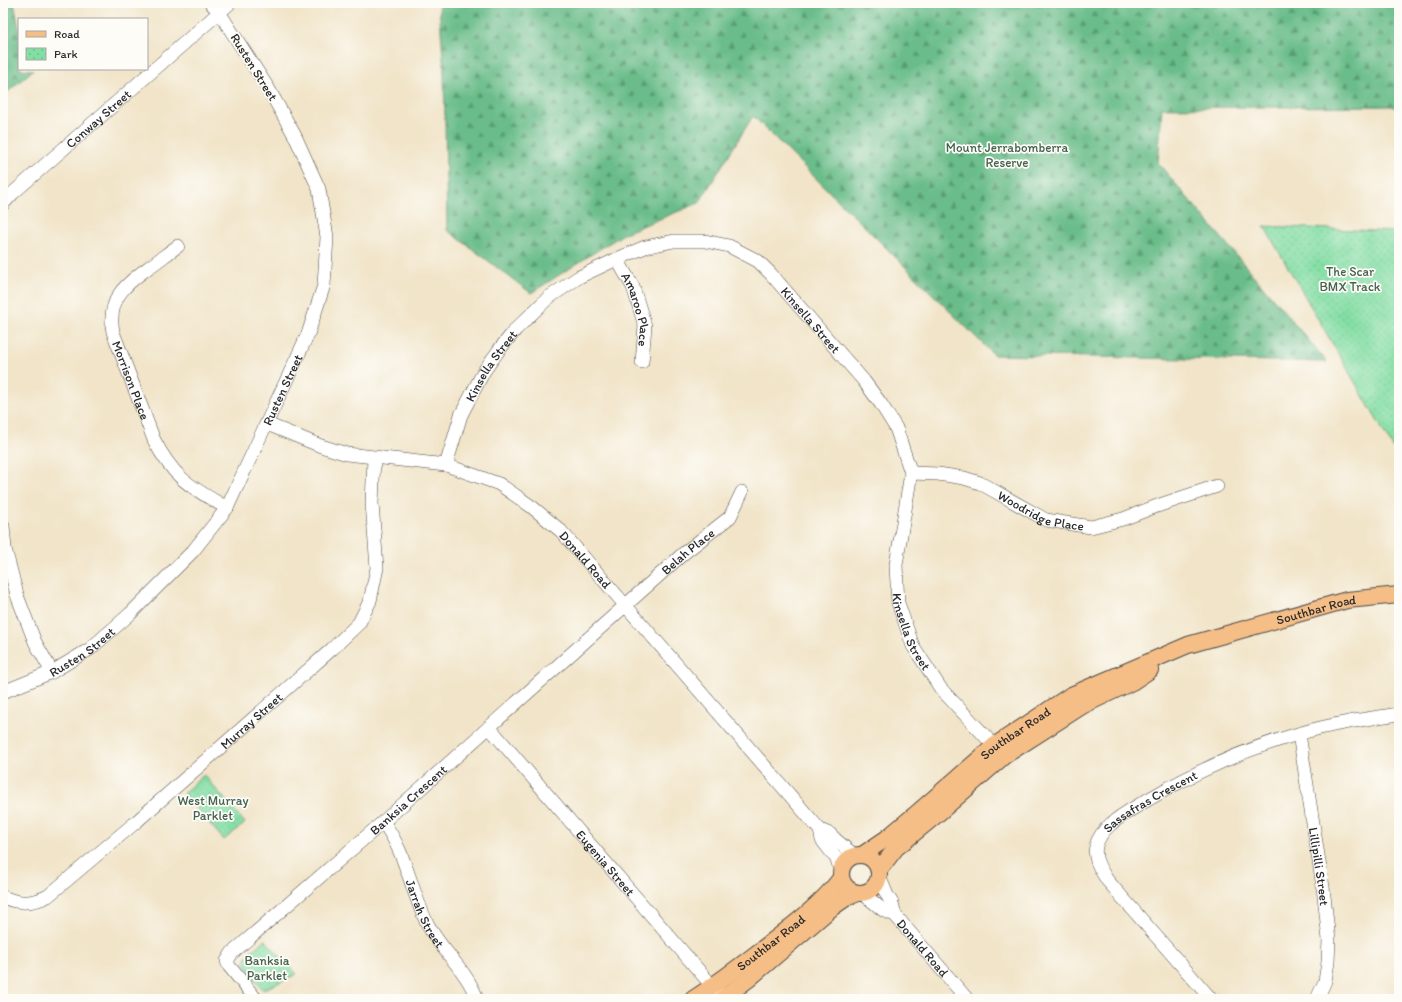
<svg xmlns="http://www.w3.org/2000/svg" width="1402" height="1002" viewBox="0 0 1402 1002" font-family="Itim,sans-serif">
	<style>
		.forest { fill: url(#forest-firs); stroke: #4a745a }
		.park { fill: url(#park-dots); stroke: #578468 }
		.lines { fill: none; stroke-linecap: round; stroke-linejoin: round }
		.minor-casing { stroke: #494743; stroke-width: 14 }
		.major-casing { stroke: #494743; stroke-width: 18 }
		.minor { stroke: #fff; stroke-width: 13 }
		.major { stroke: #f6be87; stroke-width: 16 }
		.labels { text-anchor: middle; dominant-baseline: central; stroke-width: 3.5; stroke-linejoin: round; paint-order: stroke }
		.street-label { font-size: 13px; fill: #2b2b2b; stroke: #fdfcf7 }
		.park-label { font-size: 13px; fill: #45614f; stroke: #fdfcf7 }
	</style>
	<defs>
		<pattern id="forest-firs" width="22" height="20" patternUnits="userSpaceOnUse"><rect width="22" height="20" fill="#6abd8a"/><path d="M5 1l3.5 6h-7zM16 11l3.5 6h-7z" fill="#579a71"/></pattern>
		<pattern id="park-dots" width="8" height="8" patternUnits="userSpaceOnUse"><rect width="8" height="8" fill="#83dea4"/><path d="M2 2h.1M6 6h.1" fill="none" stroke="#71bf8d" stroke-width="1.8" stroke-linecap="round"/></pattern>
	</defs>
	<rect width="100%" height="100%" fill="#fdfcf7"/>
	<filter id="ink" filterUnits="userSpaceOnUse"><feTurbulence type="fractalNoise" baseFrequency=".025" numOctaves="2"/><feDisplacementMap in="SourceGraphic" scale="8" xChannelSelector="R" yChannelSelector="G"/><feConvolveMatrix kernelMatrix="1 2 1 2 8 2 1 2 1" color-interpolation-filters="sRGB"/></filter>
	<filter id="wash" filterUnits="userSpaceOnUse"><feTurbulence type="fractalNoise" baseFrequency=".012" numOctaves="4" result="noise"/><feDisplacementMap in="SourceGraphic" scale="16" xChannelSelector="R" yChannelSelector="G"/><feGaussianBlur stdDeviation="0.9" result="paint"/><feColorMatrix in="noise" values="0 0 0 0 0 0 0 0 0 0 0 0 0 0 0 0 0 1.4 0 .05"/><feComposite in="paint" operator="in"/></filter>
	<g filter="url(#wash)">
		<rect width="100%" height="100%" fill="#f1e4c8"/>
		<path class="forest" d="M3,3h11l5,25v41l14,1 -30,26z
			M439,3h960v106l-7,-3 -230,2 -4,55 169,199 -333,-7 -241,-239 -54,87 -74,30 -94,60 -84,-63 -3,-157z"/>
		<path class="park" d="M1264,226l135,6v226z
			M204,775l41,48 -21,17 -41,-47z
			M265,940l32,34 -34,16 -14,-18 -4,-11 4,-8z"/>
	</g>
	<g filter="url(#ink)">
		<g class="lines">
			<g class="minor-casing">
				<g id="minor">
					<path id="s1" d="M3,204l10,-11 217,-190"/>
					<path id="s2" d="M178,246c-10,7 -20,15 -30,22 -24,17 -41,32 -35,64l41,108c20,39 37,47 73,68"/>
					<path id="s3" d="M617,259l16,28 12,39 -3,36"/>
					<path id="s4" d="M267,424l54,22 26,8 99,11 53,19 33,23 29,24 259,299 10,4 7,7 17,14"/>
					<path id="s5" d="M446,465l15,-50 23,-44 15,-21 17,-21 32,-31 31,-21 38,-18 28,-12 29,-6h31l24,5 29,15 13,13 93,107 17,23 15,24 15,45 -15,92 2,38 15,43 28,43 59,63"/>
					<path id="s6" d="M911,473l27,1 26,4 16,5 66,37 45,7 32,-8 34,-13 60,-20"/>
					<path d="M3,526l2,23 13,49 17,44 17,30"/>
					<path id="s7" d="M3,692l49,-20 38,-23 40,-35 63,-63 34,-43 81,-174 16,-49 3,-48 -8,-48 -24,-53 -27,-48 -49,-76 -8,-9"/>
					<path id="s8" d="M489,727l230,267"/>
					<path id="s9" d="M1299,734l24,153 6,53 -1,22 -3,19 -8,18"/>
					<path id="s10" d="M383,822c23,30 28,70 45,103 14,27 39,45 49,74"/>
					<path d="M820,830l2,10 14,18 5,12"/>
					<path d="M879,876l8,19 5,8 3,12"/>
					<path id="s11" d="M862,893l21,17 12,5 72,84"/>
					<path id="s12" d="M3,897c16,7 29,7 45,-1l88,-74 196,-173 27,-26 11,-22 7,-33 -5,-65 2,-45"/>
					<path id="s13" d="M256,999l-27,-33 -2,-5 5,-8 151,-131 301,-269 46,-36 12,-25"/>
					<path id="s14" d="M1211,999l-104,-119c-6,-10 -14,-21 -11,-34 2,-8 8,-16 15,-22 11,-10 25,-17 38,-25 46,-27 97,-50 149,-65 33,-10 67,-15 101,-20"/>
				</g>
			</g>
			<g class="major-casing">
				<g id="major">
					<circle cx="860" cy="874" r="19"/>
					<path id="s15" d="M862,855l25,-17 30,-25 77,-67 77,-51 117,-50 159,-45 52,-5"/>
					<path d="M879,870l17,-22 44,-36 64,-56 78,-50 50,-24 18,-12"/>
					<path id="s16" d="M693,999c27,-17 52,-37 77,-56 26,-20 51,-39 71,-65"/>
					<path d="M722,999l28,-21 83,-71 13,-9 12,-5"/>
				</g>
			</g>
			<use href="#minor" class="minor"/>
			<use href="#major" class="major"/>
		</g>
	</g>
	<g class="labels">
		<g class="street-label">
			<text transform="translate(254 67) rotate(58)">Rusten Street</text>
			<text stroke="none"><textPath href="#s1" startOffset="128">Conway Street</textPath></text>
			<text stroke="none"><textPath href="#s3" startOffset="55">Amaroo Place</textPath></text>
			<text stroke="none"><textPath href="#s5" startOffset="506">Kinsella Street</textPath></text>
			<text stroke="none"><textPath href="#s5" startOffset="110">Kinsella Street</textPath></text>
			<text stroke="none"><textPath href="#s2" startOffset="167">Morrison Place</textPath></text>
			<text stroke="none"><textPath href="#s7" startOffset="425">Rusten Street</textPath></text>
			<text stroke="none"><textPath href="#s6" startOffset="138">Woodridge Place</textPath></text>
			<text stroke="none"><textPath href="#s13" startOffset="665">Belah Place</textPath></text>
			<text stroke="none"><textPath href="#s4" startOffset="357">Donald Road</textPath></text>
			<text stroke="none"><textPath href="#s15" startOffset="524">Southbar Road</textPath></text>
			<text stroke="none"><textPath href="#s5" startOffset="854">Kinsella Street</textPath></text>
			<text stroke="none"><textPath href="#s7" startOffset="89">Rusten Street</textPath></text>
			<text stroke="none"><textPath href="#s12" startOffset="315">Murray Street</textPath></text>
			<text stroke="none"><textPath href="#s15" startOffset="196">Southbar Road</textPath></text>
			<text stroke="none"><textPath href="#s13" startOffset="291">Banksia Crescent</textPath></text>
			<text stroke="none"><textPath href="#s14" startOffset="267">Sassafras Crescent</textPath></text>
			<text stroke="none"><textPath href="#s8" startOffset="179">Eugenia Street</textPath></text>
			<text stroke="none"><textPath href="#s9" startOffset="134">Lillipilli Street</textPath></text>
			<text stroke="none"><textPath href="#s10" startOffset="101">Jarrah Street</textPath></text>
			<text stroke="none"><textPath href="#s16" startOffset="96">Southbar Road</textPath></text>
			<text stroke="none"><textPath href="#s11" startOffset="83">Donald Road</textPath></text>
		</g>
		<g class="park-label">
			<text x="1007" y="147">Mount Jerrabomberra<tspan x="1007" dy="15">Reserve</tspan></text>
			<text x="1350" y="271">The Scar<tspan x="1350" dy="15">BMX Track</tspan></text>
			<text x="213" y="800">West Murray<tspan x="213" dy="15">Parklet</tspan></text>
			<text x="267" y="960">Banksia<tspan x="267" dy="15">Parklet</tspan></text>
		</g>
	</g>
	<rect width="1402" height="1002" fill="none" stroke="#fdfcf7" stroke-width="16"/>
	<rect x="18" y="18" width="130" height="52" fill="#fdfcf7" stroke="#a9a8a5"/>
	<rect x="26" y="31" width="20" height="6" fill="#f6be87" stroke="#a9a8a5"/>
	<text x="54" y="38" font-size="12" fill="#2b2b2b">Road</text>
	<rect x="26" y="48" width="20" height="12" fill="url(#park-dots)" stroke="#a9a8a5"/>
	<text x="54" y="58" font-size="12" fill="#2b2b2b">Park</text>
</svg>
